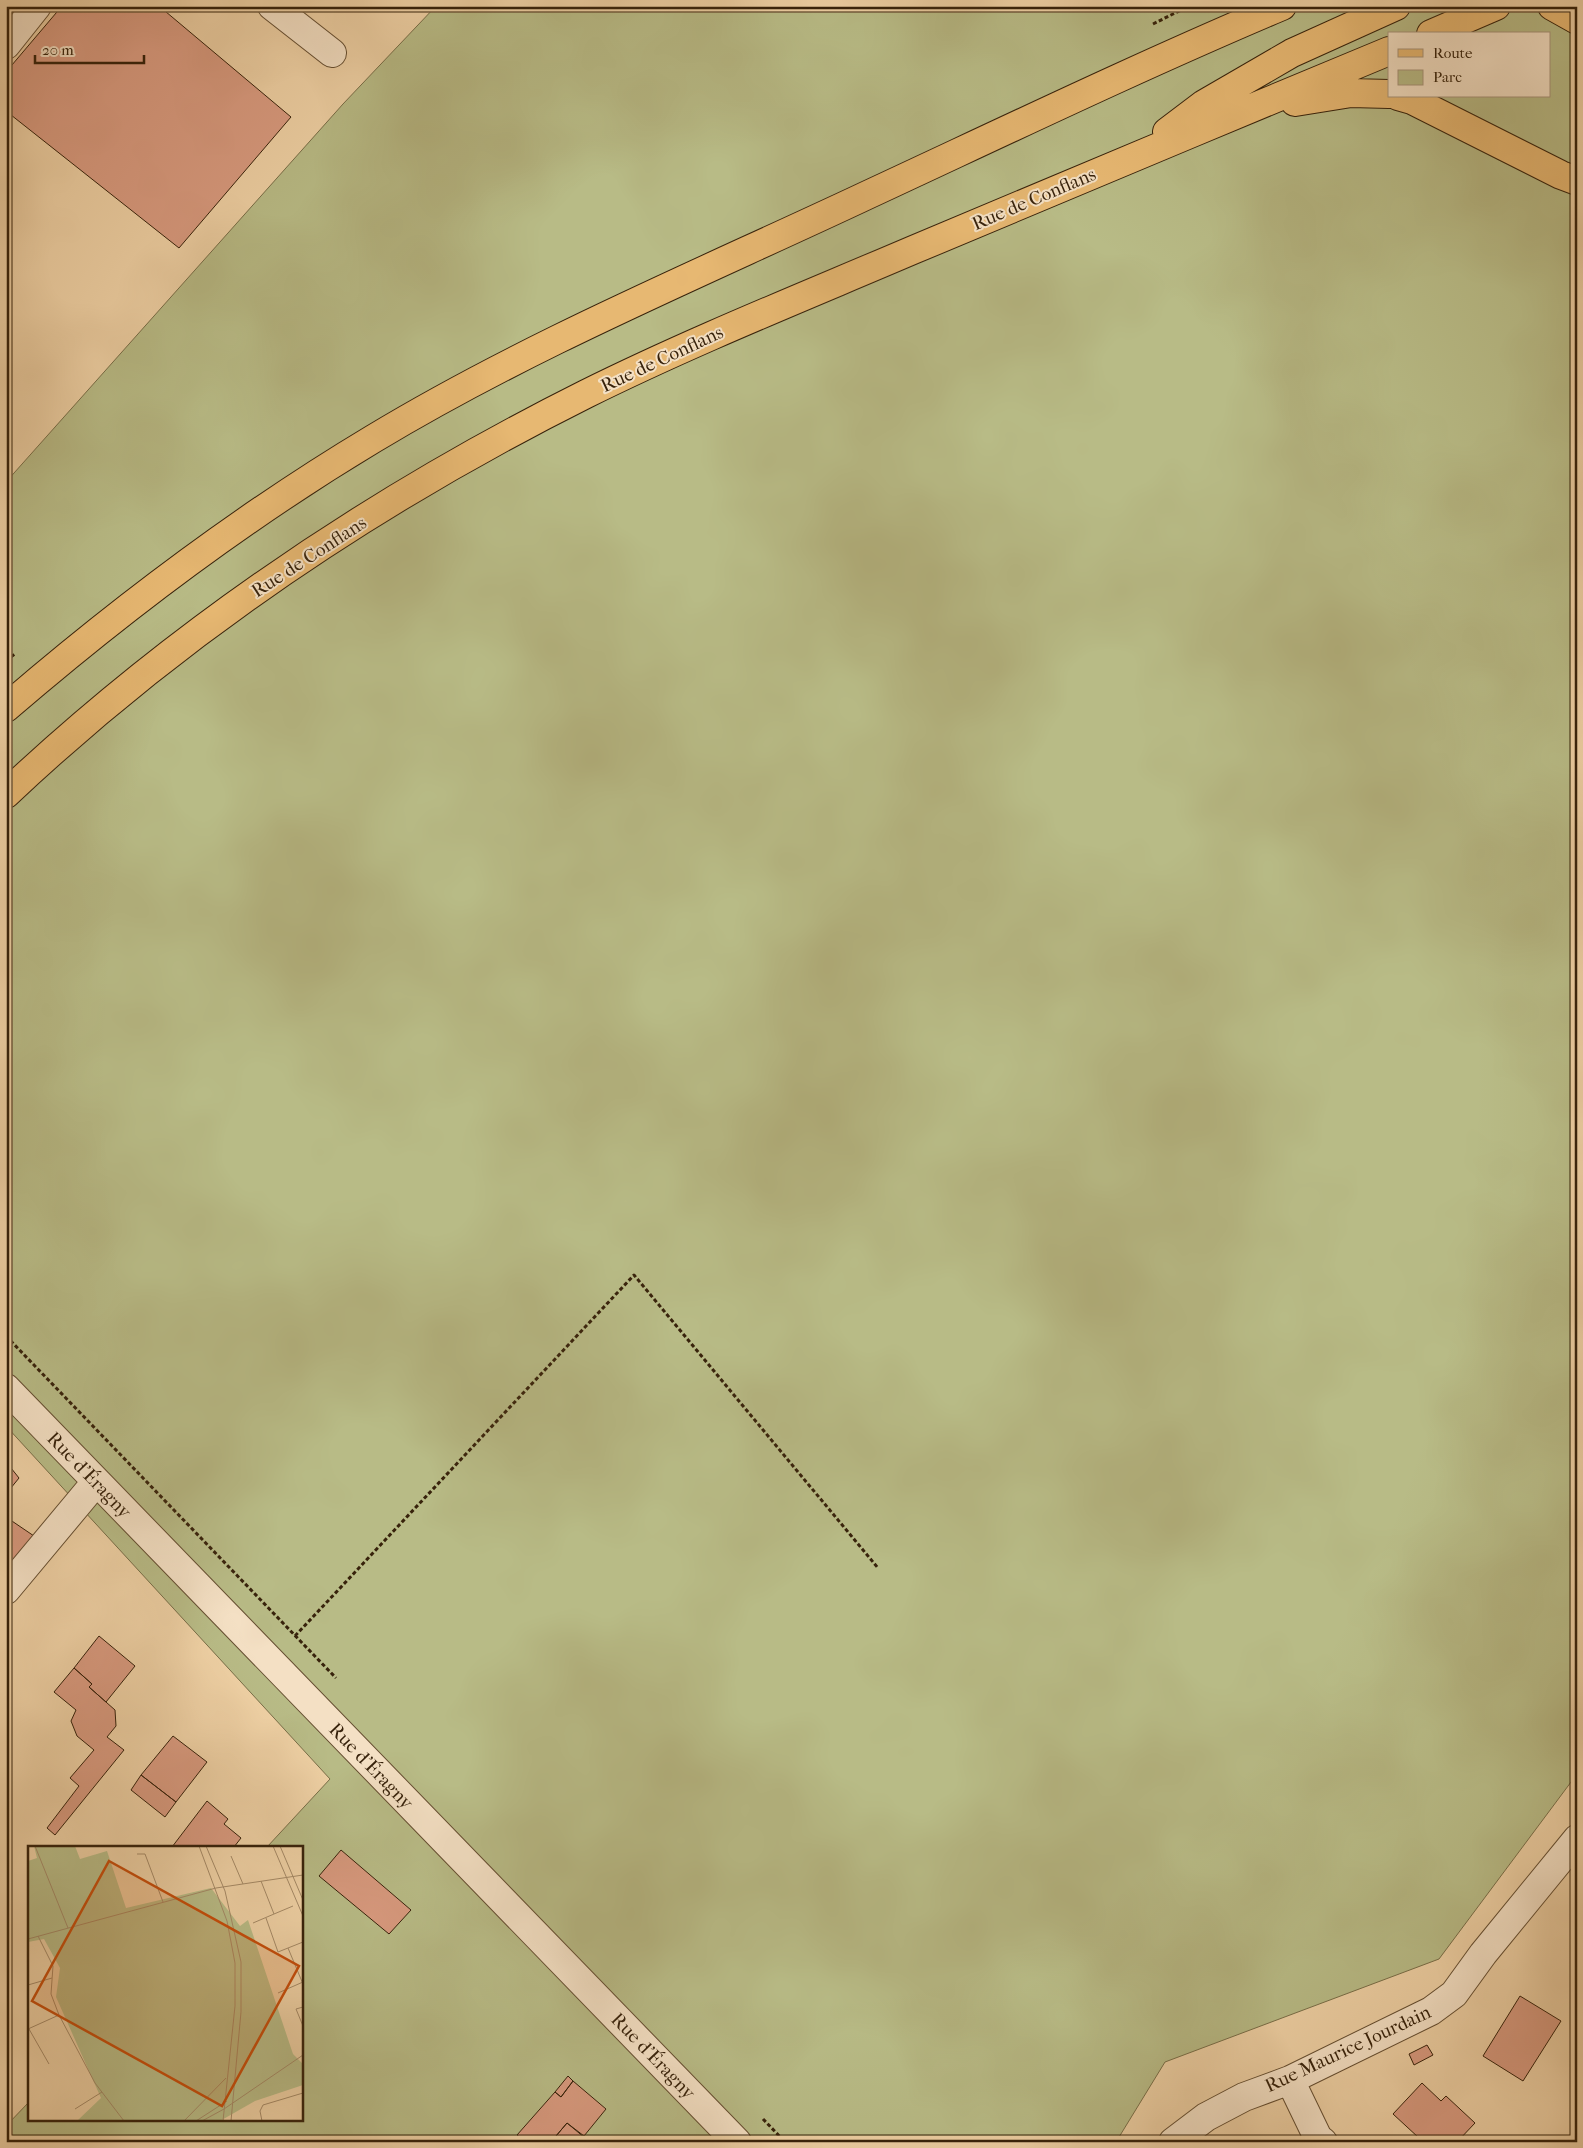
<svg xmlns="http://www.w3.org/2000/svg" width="1583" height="2148" viewBox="0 0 1583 2148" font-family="'IM FELL French Canon',serif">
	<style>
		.green { fill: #b8bb86; stroke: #786e48; fill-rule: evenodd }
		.building { fill: #d89a7f; stroke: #37220b }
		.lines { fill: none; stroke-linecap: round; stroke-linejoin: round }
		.minor-casing { stroke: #654e31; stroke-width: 30 }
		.major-casing { stroke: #37220b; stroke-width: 30 }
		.path { stroke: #37220b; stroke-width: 3; stroke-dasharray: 4 2.5; stroke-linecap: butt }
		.minor { stroke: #f4e0c4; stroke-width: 28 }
		.major { stroke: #e7b872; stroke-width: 28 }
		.labels { text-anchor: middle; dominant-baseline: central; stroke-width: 4; stroke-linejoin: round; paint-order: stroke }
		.street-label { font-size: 19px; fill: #37220b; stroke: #f4e0c4 }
		.inset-road { fill: none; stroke: #a58a67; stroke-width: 1 }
		.view { fill: #c54e0c; fill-opacity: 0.15; stroke: #c54e0c; stroke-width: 2.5 }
		.inset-edge { fill: none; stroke: #37220b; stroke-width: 2.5 }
	</style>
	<rect width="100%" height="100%" fill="#eed0a4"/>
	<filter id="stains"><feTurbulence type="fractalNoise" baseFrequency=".004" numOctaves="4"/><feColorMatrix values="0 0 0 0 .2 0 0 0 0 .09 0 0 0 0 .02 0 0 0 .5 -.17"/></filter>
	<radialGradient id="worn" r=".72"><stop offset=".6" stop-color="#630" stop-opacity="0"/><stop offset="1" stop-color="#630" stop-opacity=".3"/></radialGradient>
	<path class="green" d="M436,6h1141v1768l-138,185 -274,103 -49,80h-1110v-16l23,-24v17h272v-272h-34l63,-68 -324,-353v-944l337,-378zM1389,34h160v62h-160z"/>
	<path class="building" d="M62,6h97l132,111 -112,131 -173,-137v-39z
		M7,1463l12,15 -13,16v-30z
		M6,1517l28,19 -28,34z
		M99,1636l36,30 -29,36 -17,-15 3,-3 -18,-16z
		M74,1668l18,16 -3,3 26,23 1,16 -9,11 17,13 -69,85 -8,-7 32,-42 -9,-8 24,-28 -17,-14 -6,-15 5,-11 -22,-18z
		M173,1736l34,26 -31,40 -35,-27z
		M141,1775l35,27 -11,15 -34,-27z
		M207,1801l21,18 -4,5 17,14 -7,9h-62z
		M341,1850l70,60 -22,24 -70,-58z
		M1520,1996l41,25 -38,60 -40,-25z
		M1427,2045l6,10 -19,10 -5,-11z
		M568,2076l5,5 -12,16 -6,-5z
		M573,2081l33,28 -22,27 -17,-13 -11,13 4,6h-35l-8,-7 38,-43 6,5z
		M1422,2083l19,18 5,-5 29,27 -18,19h-42l4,-4 -26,-24z
		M567,2123l18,15 -3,4h-22l-4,-6z"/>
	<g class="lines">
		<g class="minor-casing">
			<path id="minor" d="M272,6l60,47
				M6,45l31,-39
				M6,1388l731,754
				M6,1590l90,-108
				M1290,2080l28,58 5,4
				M1173,2142l33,-25 38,-20 46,-17 141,-69 23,-17 29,-40 94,-115"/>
		</g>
		<g class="major-casing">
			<path id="major" d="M1552,6l25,14
				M1431,34l65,-28
				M1398,96l14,4 149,75 16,6
				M1295,102l56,-9 38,1
				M1167,132l37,-28 88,-51 104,-47
				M6,708c115,-99 237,-191 367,-269 156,-94 324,-164 488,-241 140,-65 279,-132 421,-192
				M6,794c171,-161 370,-295 580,-400 107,-53 217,-97 327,-144 159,-67 317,-133 476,-199"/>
		</g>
		<path class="path" d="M1153,24l36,-18
			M6,661l10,-8
			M6,1336l330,342
			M295,1636l339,-361 244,293
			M763,2119l22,23"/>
		<use href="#minor" class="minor"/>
		<use href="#major" class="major"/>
	</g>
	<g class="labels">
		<g class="street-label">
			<text transform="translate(1034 199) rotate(-23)">Rue de Conflans</text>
			<text transform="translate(662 359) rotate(-25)">Rue de Conflans</text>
			<text transform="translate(309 557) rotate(-33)">Rue de Conflans</text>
			<text transform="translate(89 1475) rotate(46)">Rue d'Éragny</text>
			<text transform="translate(371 1766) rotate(46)">Rue d'Éragny</text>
			<text transform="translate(1348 2049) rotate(-25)">Rue Maurice Jourdain</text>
			<text transform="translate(653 2056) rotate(46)">Rue d'Éragny</text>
		</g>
	</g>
	<g transform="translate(28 1846)">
		<rect width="275" height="275" fill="#eed0a4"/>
		<path d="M6,0h41l5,13 27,-8 19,57 85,-20 29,38 8,-6 45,134 10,10v21l-48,16 -35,20h-143l24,-23 -45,-101 4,-29 -16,-29 -16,3v-81l9,-3z" fill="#b8bb86"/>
		<path class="inset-road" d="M7,0l33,82M171,0l28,75 8,42v43l-12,115M178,0l19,45 16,71v50l-10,109M245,0l30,70M252,0l23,54M109,8h8l18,48M203,10l12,28M233,35l13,33 19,-8M238,72l12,34 25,-10M225,77l21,-9M10,90l15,30 -2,28 8,21 36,68 29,38M0,93l188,-51 87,-13M260,102l15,36M0,139l24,-7M250,147l25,-11M275,161l-7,2 7,17M0,183l31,-14M1,183l20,35M47,263l27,-17M156,275l42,-43M168,275l31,-20M174,275l22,-12 79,-54M234,275l-2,-10 3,-6 40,-12"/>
		<path class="view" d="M81,15l190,105 -77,140 -190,-105z"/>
		<rect width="275" height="275" class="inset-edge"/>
	</g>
	<rect width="1583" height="2148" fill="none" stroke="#eed0a4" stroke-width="25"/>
	<rect x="8" y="8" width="1568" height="2133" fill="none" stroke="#37220b" stroke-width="2.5"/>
	<rect x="12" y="12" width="1558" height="2123" fill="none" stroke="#37220b"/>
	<rect x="1388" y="32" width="162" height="65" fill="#f4e0c4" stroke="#a8947a"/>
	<rect x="1398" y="49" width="25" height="8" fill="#e7b872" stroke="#a8947a"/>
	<text x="1433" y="58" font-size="15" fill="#37220b">Route</text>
	<rect x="1398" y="70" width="25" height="15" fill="#b8bb86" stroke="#a8947a"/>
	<text x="1433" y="82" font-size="15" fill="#37220b">Parc</text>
	<path d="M35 55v8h109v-8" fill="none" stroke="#37220b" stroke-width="2.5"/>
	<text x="42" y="55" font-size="15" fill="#37220b" stroke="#f4e0c4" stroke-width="4" paint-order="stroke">20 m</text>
	<rect width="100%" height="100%" filter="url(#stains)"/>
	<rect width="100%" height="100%" fill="url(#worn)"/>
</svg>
